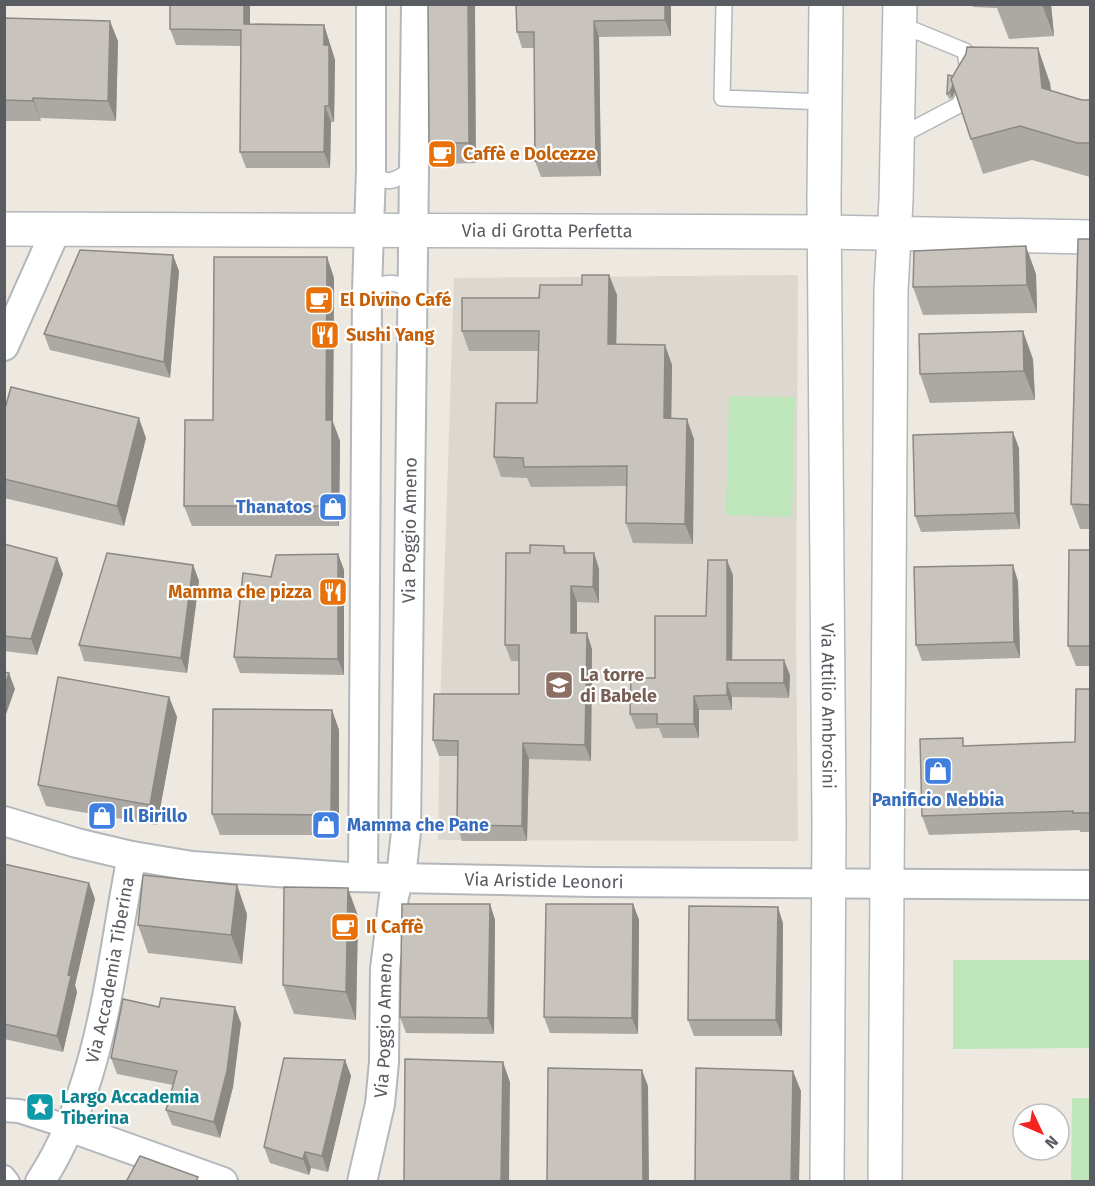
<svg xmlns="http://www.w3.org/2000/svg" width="1095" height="1186" viewBox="0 0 1095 1186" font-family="'Fira Sans',sans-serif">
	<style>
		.education { fill: #ddd8cf }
		.pitch { fill: #bde6ba }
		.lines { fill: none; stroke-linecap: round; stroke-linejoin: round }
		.service-casing { stroke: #b3b7bc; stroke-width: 18 }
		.pedestrian-casing { stroke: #b3b7bc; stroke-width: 26 }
		.minor-casing { stroke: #b3b7bc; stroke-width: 32 }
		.tertiary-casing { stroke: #b3b7bc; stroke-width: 36 }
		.service { stroke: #fff; stroke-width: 15 }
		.pedestrian { stroke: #fff; stroke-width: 22 }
		.minor { stroke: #fff; stroke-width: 28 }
		.tertiary { stroke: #fff; stroke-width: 33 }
		.wall { fill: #aca8a3 }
		.shaded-wall { fill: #8c8884 }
		.building { fill: #c8c3bd; stroke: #8c8884; stroke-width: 1.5 }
		.labels { text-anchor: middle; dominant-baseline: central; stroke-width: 4.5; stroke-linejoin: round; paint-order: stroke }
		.food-label { font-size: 18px; font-weight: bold; fill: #c56008; stroke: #fff; text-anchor: start }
		.street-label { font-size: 18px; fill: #595d62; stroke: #fff }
		.shop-label { font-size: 18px; font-weight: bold; fill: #366cbe; stroke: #fff; text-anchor: start }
		.education-label { font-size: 18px; font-weight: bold; fill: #785e54; stroke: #fff; text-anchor: start }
		.culture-label { font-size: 18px; font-weight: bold; fill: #0d838f; stroke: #fff; text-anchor: start }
	</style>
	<rect width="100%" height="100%" fill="#ede9e0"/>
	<path class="education" d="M798,275l-2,357 2,209 -360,-1 2,-131 14,-431z"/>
	<path class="pitch" d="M729,396l66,1 -3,120 -66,-2z
		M953,960h137v88l-137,1z
		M1072,1098h18v83h-19z"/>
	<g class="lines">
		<g class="service-casing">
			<path id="service" d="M724,4l-2,94 104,4
				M898,137l61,-32 11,-21 -5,-33 -66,-27
				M371,170c15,19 27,9 43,-2
				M367,291c17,-9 29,-12 45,1"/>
		</g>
		<g class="pedestrian-casing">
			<path id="pedestrian" d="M4,1110l15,1 50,16
				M4,1177l4,5"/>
		</g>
		<g class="minor-casing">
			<g id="minor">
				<path d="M4,346l52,-116"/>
				<path id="s1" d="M4,821l73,22 55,13 60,10 156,11 244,5 498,3"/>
				<path d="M363,877l4,-586 4,-121v-166"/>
				<path d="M69,1127l154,55"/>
				<path id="s2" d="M40,1182c63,-97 70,-216 92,-326"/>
				<path id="s3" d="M362,1182l18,-78 4,-42 1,-93 9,-73 8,-28 4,-36 10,-828"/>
			</g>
		</g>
		<g class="tertiary-casing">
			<g id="tertiary">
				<path id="s4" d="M826,4l-2,195 5,623 -2,360"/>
				<path id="s5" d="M4,229l821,3 265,5"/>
				<path d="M885,1182l6,-891 5,-91 4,-196"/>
			</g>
		</g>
		<use href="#service" class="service"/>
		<use href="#pedestrian" class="pedestrian"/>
		<use href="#minor" class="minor"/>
		<use href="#tertiary" class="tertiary"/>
	</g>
	<path class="wall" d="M170,4h80v20l74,1 11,35 -1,62h-3l-1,46h-84l-6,-16 1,-106 -65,-1 -6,-16z
		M428,4l48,159 -39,1 -8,-21z
		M516,4h155v32l-72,1 2,139 -60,1 -6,-16 -1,-113h-12l-5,-16z
		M972,4h79l3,32 -45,3 -12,-31 -24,-1z
		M4,18l114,23 -2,80 -76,-3 1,3h-37z
		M948,75l102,8 1,8 31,9h8v77l-58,-17 -49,14 -12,-35 -16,-48 -3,7 -3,1 -2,-5z
		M1090,239v290h-10l-9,-25z
		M327,257l7,21 -1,144 7,19 -1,85h-147l-8,-20 29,-86z
		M179,271l-9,107 -120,-28 -6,-16z
		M1036,274l1,39 -114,2 -10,-28z
		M609,275l8,20 -1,49 49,1 7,20 -1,54 23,20 -1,105 -60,-1 -7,-20 1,-37 -96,1 -4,-9 -26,-1 -7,-20 43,-54 1,-52h-69l-7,-20z
		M1033,359l2,41 -105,3 -10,-29z
		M4,412l142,26 -22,88 -120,-28z
		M1019,448l1,81 -99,3 -6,-16z
		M4,544l53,14 6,16 -26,81 -33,-4z
		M564,546l3,7h27l5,16v34l-22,-1v31l15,16 -1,112 -62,-2 -2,82h-65l-5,-16 1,-69h-19l-6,-16 86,-46v-33h-8l-6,-16 25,-92z
		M1090,550v116h-14l-8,-20z
		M338,554l6,16v105l-104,-2 -6,-16 37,-80z
		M193,565l6,16 -12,92 -103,-12 -5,-16z
		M733,575l-1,85 58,15 -1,23 -57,-1v13h-33v28h-36l-4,-10 -23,1 -6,-15 25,-36 51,-62z
		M1018,581l2,77 -98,3 -6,-16z
		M1090,689v143h-10v-2l-151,5 -7,-19 44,-70 109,-4z
		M169,697l8,20 -20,108 -111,-19 -8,-21z
		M332,710l7,20v105h-119l-8,-21z
		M4,864l85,19 6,16 -20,86 2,7 -14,60 -59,-13z
		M490,904l5,16 -1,114 -88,-1 -6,-16z
		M633,904l6,16 -1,114 -88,-1 -6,-16z
		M247,914l-5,50 -94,-11 -10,-28z
		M358,916l-2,104 -62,-6 -11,-29z
		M783,923l-1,113h-88l-6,-16z
		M241,1023l-8,64 -13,51 -48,-13 -6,-15 7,-25 -56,-11 -6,-16z
		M345,1060l6,16 -23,96 -17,-4 -2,7 -39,-12 -6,-16z"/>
	<path class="shaded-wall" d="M244,4h6v36l-6,-16z
		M468,4h7l1,159 -7,-20z
		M665,4h6v32l-6,-16z
		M1042,4h9l3,32z
		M110,21l8,20 -2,80 -8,-20z
		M594,21l5,16 2,139 -5,-16z
		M324,25l11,35 -1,62 -5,-16 -5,-61z
		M1038,48l12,35 5,40 -13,-35z
		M958,77l2,5 -8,16 -2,-6z
		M33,98l7,20 1,3 -8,-20z
		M325,106l6,16 -1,46 -6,-16z
		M1026,246l10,28 1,39 -10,-28z
		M173,255l6,16 -9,107 -6,-16z
		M327,257l7,21 -1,144 7,19 -1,85 -7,-20 -6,-86z
		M609,275l8,20 -1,69 -8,-20z
		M1023,331l10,28 2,41 -11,-29z
		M665,345l7,20 -1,73 -7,-20z
		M139,418l7,20 -22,88 -7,-20z
		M687,419l7,20 -1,105 -8,-20z
		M1013,432l6,16 1,81 -5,-16z
		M594,553l5,16v34l-6,-16z
		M338,554l6,16v105l-6,-16z
		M57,558l6,16 -26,81 -6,-16z
		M727,560l6,15 -1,99 -5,-14z
		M193,565l6,16 -12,92 -6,-15z
		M1013,565l5,16 2,77 -6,-16z
		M571,586l6,16v47l-6,-16z
		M587,633l5,16 -1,112 -6,-16z
		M784,660l6,15 -1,23 -5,-15z
		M9,673l6,16 -11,31v-32z
		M727,683l5,14v13l-5,-15z
		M694,696l5,14v28l-5,-14z
		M169,697l8,20 -20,108 -7,-20z
		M332,710l7,20v105l-8,-20z
		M523,743l6,16 -2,82 -5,-15z
		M89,883l6,16 -20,86 2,7 -14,60 -6,-16 11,-61z
		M237,885l10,29 -5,50 -11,-29z
		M348,888l10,28 -2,104 -10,-28z
		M490,904l5,16 -1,114 -6,-16z
		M633,904l6,16 -1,114 -6,-16z
		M778,907l5,16 -1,113 -6,-16z
		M235,1007l6,16 -8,64 -13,51 -6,-16z
		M345,1060l6,16 -23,96 -6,-16z
		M503,1062l7,20 -1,100h-8z
		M642,1070l6,16 1,96h-6z
		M793,1071l8,20 -2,91h-8z
		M305,1152l6,16 -2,7 -6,-16z"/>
	<path class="building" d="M170,4h74v20l80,1v20h5v61h-4l-1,46h-84l1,-122 -71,-1z
		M428,4h40l1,139h-40z
		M516,4h149v16l-71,1 2,139 -61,1 -1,-129h-17z
		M4,18l106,3 -2,80 -75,-3v3l-29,-1z
		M967,47l71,1 4,40 40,12h8v43h-13l-57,-17 -49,13 -20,-60 15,-25z
		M948,75l5,1 -2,3 2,6 -3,7 -3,2z
		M1078,239h12v266l-19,-1z
		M1026,246l1,39 -114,2 1,-36z
		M80,250l93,5 -9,107 -120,-28z
		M214,257h113l-1,163h6v86h-148l1,-86h28z
		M582,275h27l-1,69 57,1 -1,73 23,1 -2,105 -59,-1 1,-57 -103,1 -1,-9 -29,-1 2,-54h41l2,-72h-77v-33h77l1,-13h42z
		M1023,331l1,40 -104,3 -1,-40z
		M11,387l128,31 -22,88 -113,-27v-67z
		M1013,432l2,81 -100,3 -2,-81z
		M4,544l53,14 -26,81 -27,-3z
		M530,545l34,1v7h30l-1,34 -22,-1v47h16l-2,112 -62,-2 -1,83 -65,-1 1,-84 -25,-1 1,-46h85v-49h-14l1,-92h24z
		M1069,550h21v96h-22z
		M107,553l86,12 -12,93 -102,-13z
		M338,554v105l-104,-2 9,-84 28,4 5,-22z
		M708,560h19v100h57v23h-57v12l-33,1v28h-37v-10h-27l1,-36h24v-62h51z
		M1013,565l1,77 -98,3 -2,-78z
		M4,672l5,1 -5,15z
		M58,677l111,20 -19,108 -112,-20z
		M1076,689h14v124h-17v-2l-151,5 -2,-77 43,-1v8l112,-4z
		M213,709l119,1 -1,105 -119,-1z
		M4,864l85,19 -21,92 3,1 -14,60 -53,-12z
		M143,875l94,10 -6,50 -93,-10z
		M284,887l64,1 -2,104 -63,-7z
		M402,904h88l-2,114 -88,-1z
		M546,904h87l-1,114 -88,-1z
		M689,906l89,1 -2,113h-88z
		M161,998l74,9 -8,64 -13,51 -48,-12 11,-39 -66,-13 12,-59 36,8z
		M284,1058l61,2 -23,96 -17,-4 -2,7 -39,-12z
		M405,1059l98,3 -2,120 -97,-1z
		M548,1068l94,2 1,112h-96z
		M696,1068l97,3 -2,111h-96z
		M140,1156l58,21 -2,5h-70z"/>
	<defs>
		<g id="cafe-square" transform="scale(1.5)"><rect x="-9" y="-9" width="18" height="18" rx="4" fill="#e8710a" stroke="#fff"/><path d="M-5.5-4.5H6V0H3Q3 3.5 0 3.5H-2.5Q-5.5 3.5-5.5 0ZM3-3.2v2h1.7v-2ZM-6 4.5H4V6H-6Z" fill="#fff"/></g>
		<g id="restaurant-square" transform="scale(1.5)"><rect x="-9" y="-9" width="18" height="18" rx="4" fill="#e8710a" stroke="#fff"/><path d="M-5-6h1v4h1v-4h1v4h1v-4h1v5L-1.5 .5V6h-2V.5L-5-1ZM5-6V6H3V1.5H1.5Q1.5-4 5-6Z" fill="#fff"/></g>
		<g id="shop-square" transform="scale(1.5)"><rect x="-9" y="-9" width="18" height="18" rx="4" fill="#3f7fe0" stroke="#fff"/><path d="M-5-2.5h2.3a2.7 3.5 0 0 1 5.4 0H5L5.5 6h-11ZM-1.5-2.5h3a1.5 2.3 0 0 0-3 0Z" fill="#fff"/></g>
		<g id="school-square" transform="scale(1.5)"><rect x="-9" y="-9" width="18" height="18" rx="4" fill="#8d6e63" stroke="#fff"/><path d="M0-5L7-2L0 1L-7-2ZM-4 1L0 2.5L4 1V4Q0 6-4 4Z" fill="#fff"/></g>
		<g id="sight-square" transform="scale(1.5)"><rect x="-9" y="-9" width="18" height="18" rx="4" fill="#0f9aa8" stroke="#fff"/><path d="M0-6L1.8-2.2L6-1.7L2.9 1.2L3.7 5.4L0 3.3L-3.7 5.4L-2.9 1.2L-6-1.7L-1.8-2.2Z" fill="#fff"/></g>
	</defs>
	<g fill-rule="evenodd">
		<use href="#cafe-square" x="442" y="154"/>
		<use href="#cafe-square" x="319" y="300"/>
		<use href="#restaurant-square" x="325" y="335"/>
		<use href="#shop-square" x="333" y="507"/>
		<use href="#restaurant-square" x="333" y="592"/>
		<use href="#school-square" x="559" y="685"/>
		<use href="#shop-square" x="938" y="771"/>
		<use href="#shop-square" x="102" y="816"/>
		<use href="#shop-square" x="326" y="825"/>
		<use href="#cafe-square" x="345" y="927"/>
		<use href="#sight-square" x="40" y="1107"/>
	</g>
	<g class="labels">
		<g class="food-label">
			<text x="463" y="154">Caffè e Dolcezze</text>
			<text x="340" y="300">El Divino Café</text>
			<text x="346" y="335">Sushi Yang</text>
			<text x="312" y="592" text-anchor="end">Mamma che pizza</text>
			<text x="366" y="927">Il Caffè</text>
		</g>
		<g class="street-label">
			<text stroke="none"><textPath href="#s5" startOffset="543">Via di Grotta Perfetta</textPath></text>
			<text stroke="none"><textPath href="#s3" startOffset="656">Via Poggio Ameno</textPath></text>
			<text stroke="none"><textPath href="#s4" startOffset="702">Via Attilio Ambrosini</textPath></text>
			<text stroke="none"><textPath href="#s1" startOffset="546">Via Aristide Leonori</textPath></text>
			<text stroke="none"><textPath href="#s2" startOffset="225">Via Accademia Tiberina</textPath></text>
			<text stroke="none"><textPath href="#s3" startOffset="159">Via Poggio Ameno</textPath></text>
		</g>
		<g class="shop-label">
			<text x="312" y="507" text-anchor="end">Thanatos</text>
			<text x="938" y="800" text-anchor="middle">Panificio Nebbia</text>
			<text x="123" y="816">Il Birillo</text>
			<text x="347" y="825">Mamma che Pane</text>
		</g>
		<g class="education-label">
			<text x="580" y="675">La torre<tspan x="580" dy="21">di Babele</tspan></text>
		</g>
		<g class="culture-label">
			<text x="61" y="1097">Largo Accademia<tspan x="61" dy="21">Tiberina</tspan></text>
		</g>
	</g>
	<rect width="1095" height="1186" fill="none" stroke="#595d62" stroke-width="12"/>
	<g transform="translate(1041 1132) rotate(134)"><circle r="28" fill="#ffffff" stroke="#bdbec0" stroke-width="1.5"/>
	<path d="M0-4.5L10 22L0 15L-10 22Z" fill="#f22320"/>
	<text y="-9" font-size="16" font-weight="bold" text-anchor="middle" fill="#595d62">N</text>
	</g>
</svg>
